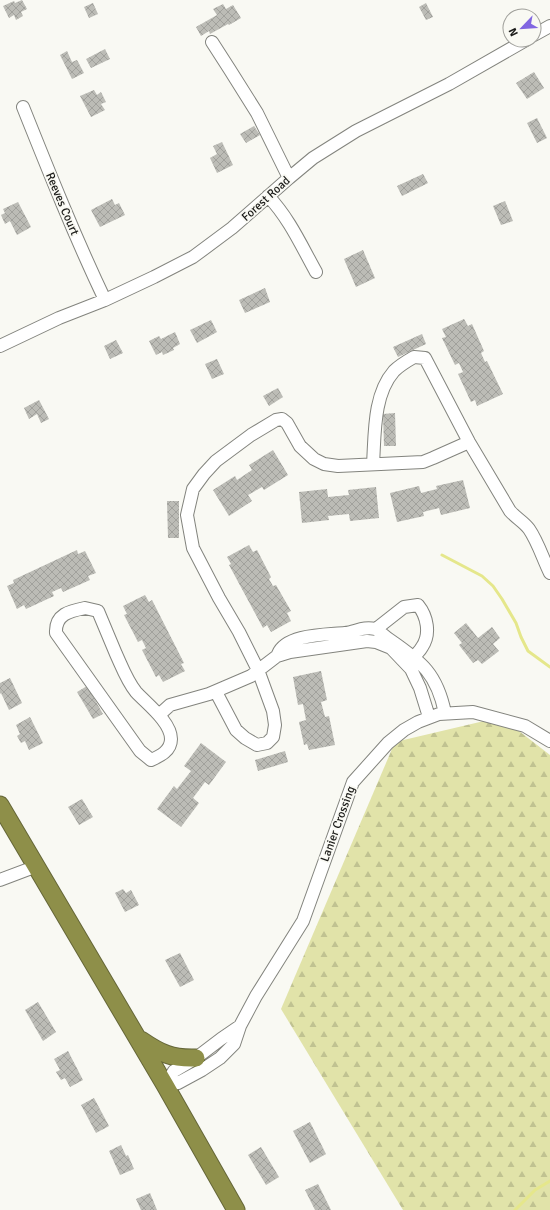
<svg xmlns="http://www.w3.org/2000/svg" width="550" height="1210" viewBox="0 0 550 1210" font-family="Signika,sans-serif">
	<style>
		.forest { fill: url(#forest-firs) }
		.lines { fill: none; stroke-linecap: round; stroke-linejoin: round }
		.stream { stroke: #e5e78b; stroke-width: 3 }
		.building { fill: url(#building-cross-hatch) }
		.minor-casing { stroke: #83847e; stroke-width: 14 }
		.highway-casing { stroke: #656638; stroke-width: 19 }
		.minor { stroke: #fff; stroke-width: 12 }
		.highway { stroke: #8e8f49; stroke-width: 17 }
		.labels { text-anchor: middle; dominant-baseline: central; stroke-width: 3.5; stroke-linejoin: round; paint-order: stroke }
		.street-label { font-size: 12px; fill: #1a1a18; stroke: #f9f9f3 }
	</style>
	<defs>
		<pattern id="forest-firs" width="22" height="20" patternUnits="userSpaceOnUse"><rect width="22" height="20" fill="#e1e3a9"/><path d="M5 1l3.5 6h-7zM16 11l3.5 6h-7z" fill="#c0c291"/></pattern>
		<pattern id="building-cross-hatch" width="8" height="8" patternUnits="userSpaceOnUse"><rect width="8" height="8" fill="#bcbcb6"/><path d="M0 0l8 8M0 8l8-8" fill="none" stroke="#a1a19c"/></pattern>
	</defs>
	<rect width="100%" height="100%" fill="#f9f9f3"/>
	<path class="forest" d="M501,717l49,38v455h-147l-122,-201 114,-267z"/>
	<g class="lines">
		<path class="stream" d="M442,555l40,21 11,10 9,13 14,24 5,14 7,14 22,16
			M515,1210l20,-20 15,-9"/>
	</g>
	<path class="building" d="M22,0l5,9 -6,3 2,4 -7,4 -2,-5 -5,3 -6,-12 11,-5 1,2z
		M93,3l5,11 -9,4 -5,-11z
		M426,3l7,14 -7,3 -7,-13z
		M223,4l3,5 7,-4 8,13 -12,7 -1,-1 -18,10 -1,-3 -8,5 -5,-9 21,-12 -4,-6z
		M105,49l5,10 -19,9 -5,-9z
		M67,51l5,11 5,-2 7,13 -12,6 -12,-24z
		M534,72l10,16 -17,11 -11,-16z
		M94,90l3,5 4,-3 5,10 -5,2 4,6 -14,7 -11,-21z
		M537,118l10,20 -10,5 -10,-20z
		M254,126l6,9 -14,8 -6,-9z
		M222,142l11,23 -16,8 -7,-15 7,-4 -4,-8z
		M423,174l5,9 -26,13 -5,-10z
		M112,199l3,6 4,-2 6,12 -25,12 -9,-17z
		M505,201l8,20 -12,4 -8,-19z
		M18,202l13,25 -14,8 -7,-14 -5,3 -4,-9 4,-2 -2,-4z
		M363,250l12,28 -19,9 -12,-28z
		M265,288l5,14 -25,11 -6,-13z
		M464,319l4,7 4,-2 12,27 -3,2 4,9 2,-1 16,33 -26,12 -2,-6 -4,2 -13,-28 5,-2 -4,-9 -4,2 -13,-27 4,-1 -4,-8z
		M211,320l6,12 -20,11 -7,-13z
		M175,332l5,12 -7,4 1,2 -11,5 -1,-3 -6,3 -7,-14 10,-5 2,3z
		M422,334l4,10 -28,13 -5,-10z
		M116,340l7,13 -13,6 -6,-13z
		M217,359l7,15 -12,5 -7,-15z
		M278,388l5,9 -14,9 -6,-10z
		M39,400l10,19 -8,4 -4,-9 -8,5 -5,-11z
		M395,413l1,33h-12l-1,-32z
		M273,450l15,25 -24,15 -2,-3 -14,8 4,6 -23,15 -16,-26 22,-14 2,4 15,-10 -3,-5z
		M463,480l7,28 -29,7 -2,-7 -16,4 1,4 -27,6 -7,-29 29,-7 2,7 16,-4 -1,-3z
		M376,487l3,31 -29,3 -1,-7 -21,2 1,4 -27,3 -3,-31 28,-3 1,8 21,-2 -1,-5z
		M167,501h12v37h-11z
		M249,545l4,7 4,-2 14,27 -2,2 4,7 3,-1 15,26 -4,2 4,8 -20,11 -4,-7 -4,3 -34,-63 2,-1 -4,-7z
		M77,550l1,4 7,-3 11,22 -8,3 2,4 -27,12 -2,-4 -9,4 2,4 -28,13 -2,-4 -7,4 -10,-23 7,-3 -1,-3z
		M145,595l4,7 3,-2 32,63 -3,1 4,7 -22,11 -4,-7 -3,2 -14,-27 4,-2 -4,-8 -4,2 -14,-27 3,-1 -4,-8z
		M466,623l12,15 14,-11 8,11 -7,6 6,7 -17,13 -4,-4 -5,3 -14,-18 3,-2 -8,-10z
		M321,671l6,29 -6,2 4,15 4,-1 6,29 -26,5 -2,-6 -3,1 -5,-23 7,-2 -3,-16 -5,1 -5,-28z
		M10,678l12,25 -13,7 -8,-17 -1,1v-11z
		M87,686l16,28 -10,5 -16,-27z
		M30,717l13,26 -14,7 -4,-9 -4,2 -4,-7 3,-2 -4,-9z
		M201,743l25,19 -17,23 -4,-3 -12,16 6,5 -18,24 -24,-18 17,-23 3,3 14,-18 -7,-5z
		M285,751l3,11 -30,9 -3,-11z
		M82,799l11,18 -14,8 -11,-18z
		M123,889l3,4 5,-3 8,15 -14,7 -10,-19z
		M180,953l14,27 -14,7 -15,-27z
		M38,1002l18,30 -13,9 -18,-31z
		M68,1051l15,29 -13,7 -5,-9 -4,2 -5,-8 4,-2 -6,-11z
		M94,1098l15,28 -13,7 -15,-28z
		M310,1122l16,32 -16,9 -17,-32z
		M121,1145l5,11 2,-1 6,14 -14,6 -11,-24z
		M261,1147l18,30 -13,8 -18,-30z
		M318,1184l13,26h-16l-10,-20z
		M150,1193l7,17h-16l-5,-11z"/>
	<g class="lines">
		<g class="minor-casing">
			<path id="minor" d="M534,35l16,-9
				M212,42l18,28 27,43 32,65
				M23,107c26,65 52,130 82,193
				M268,196c21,22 33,49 48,76
				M0,346l59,-28 46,-18 49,-23 39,-20 39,-29 57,-50 24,-20 43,-27 93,-47 77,-44
				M373,464c2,-30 0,-69 21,-93 6,-6 13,-10 20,-14l11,1 44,84 41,69c6,7 14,11 19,18 9,13 14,30 21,44
				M85,608l13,3c6,14 12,29 18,43 6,13 11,27 20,38 11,12 35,30 35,47 0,12 -11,17 -20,21l-11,-9 -84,-118c-1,-19 14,-22 29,-25z
				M376,629l28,-22 14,-2c9,11 13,29 4,42 -2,4 -6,7 -8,10
				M278,654c8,-20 48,-19 67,-21 10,-1 19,-7 30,-4 5,2 10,8 15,11 32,22 47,34 55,73
				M216,692l20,38 9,8 12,7 10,-2 6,-6 2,-12 -2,-14 -15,-41 -19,-38 -20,-34 -26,-50 -6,-33 6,-26 11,-15 12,-13 35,-26 25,-15 6,-1 5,4 13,23 14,13 10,5 14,2 85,-4 10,-4 36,-16
				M159,715l11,-10 39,-11 42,-18 26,-20 13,-4 77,-11 9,1 15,6 20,21 9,19 9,29
				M0,880l37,-14
				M165,1085l13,-2 24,-13 18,-12 14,-14 6,-18 16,-30 47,-75 50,-139 35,-39 16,-13 14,-8 21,-8 34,-2 52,14 25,15
				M165,1085l9,-14 22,-13 25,-19 19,-13"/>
		</g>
		<g class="highway-casing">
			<path id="highway" d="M0,805l165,280 71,125
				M141,1040c19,13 31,19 55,18"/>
		</g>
		<use href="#minor" class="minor"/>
		<use href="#highway" class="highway"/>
	</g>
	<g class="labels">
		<g class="street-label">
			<text transform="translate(266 199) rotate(-42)">Forest Road</text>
			<text transform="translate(62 204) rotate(67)">Reeves Court</text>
			<text transform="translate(338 824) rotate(-70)">Lanier Crossing</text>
		</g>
	</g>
	<g transform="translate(522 28) rotate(245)"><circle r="19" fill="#f9f9f3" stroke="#a0a09b"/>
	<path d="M0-3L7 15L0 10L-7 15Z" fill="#8166e1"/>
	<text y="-6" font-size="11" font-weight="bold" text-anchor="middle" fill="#1a1a18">N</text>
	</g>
</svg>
